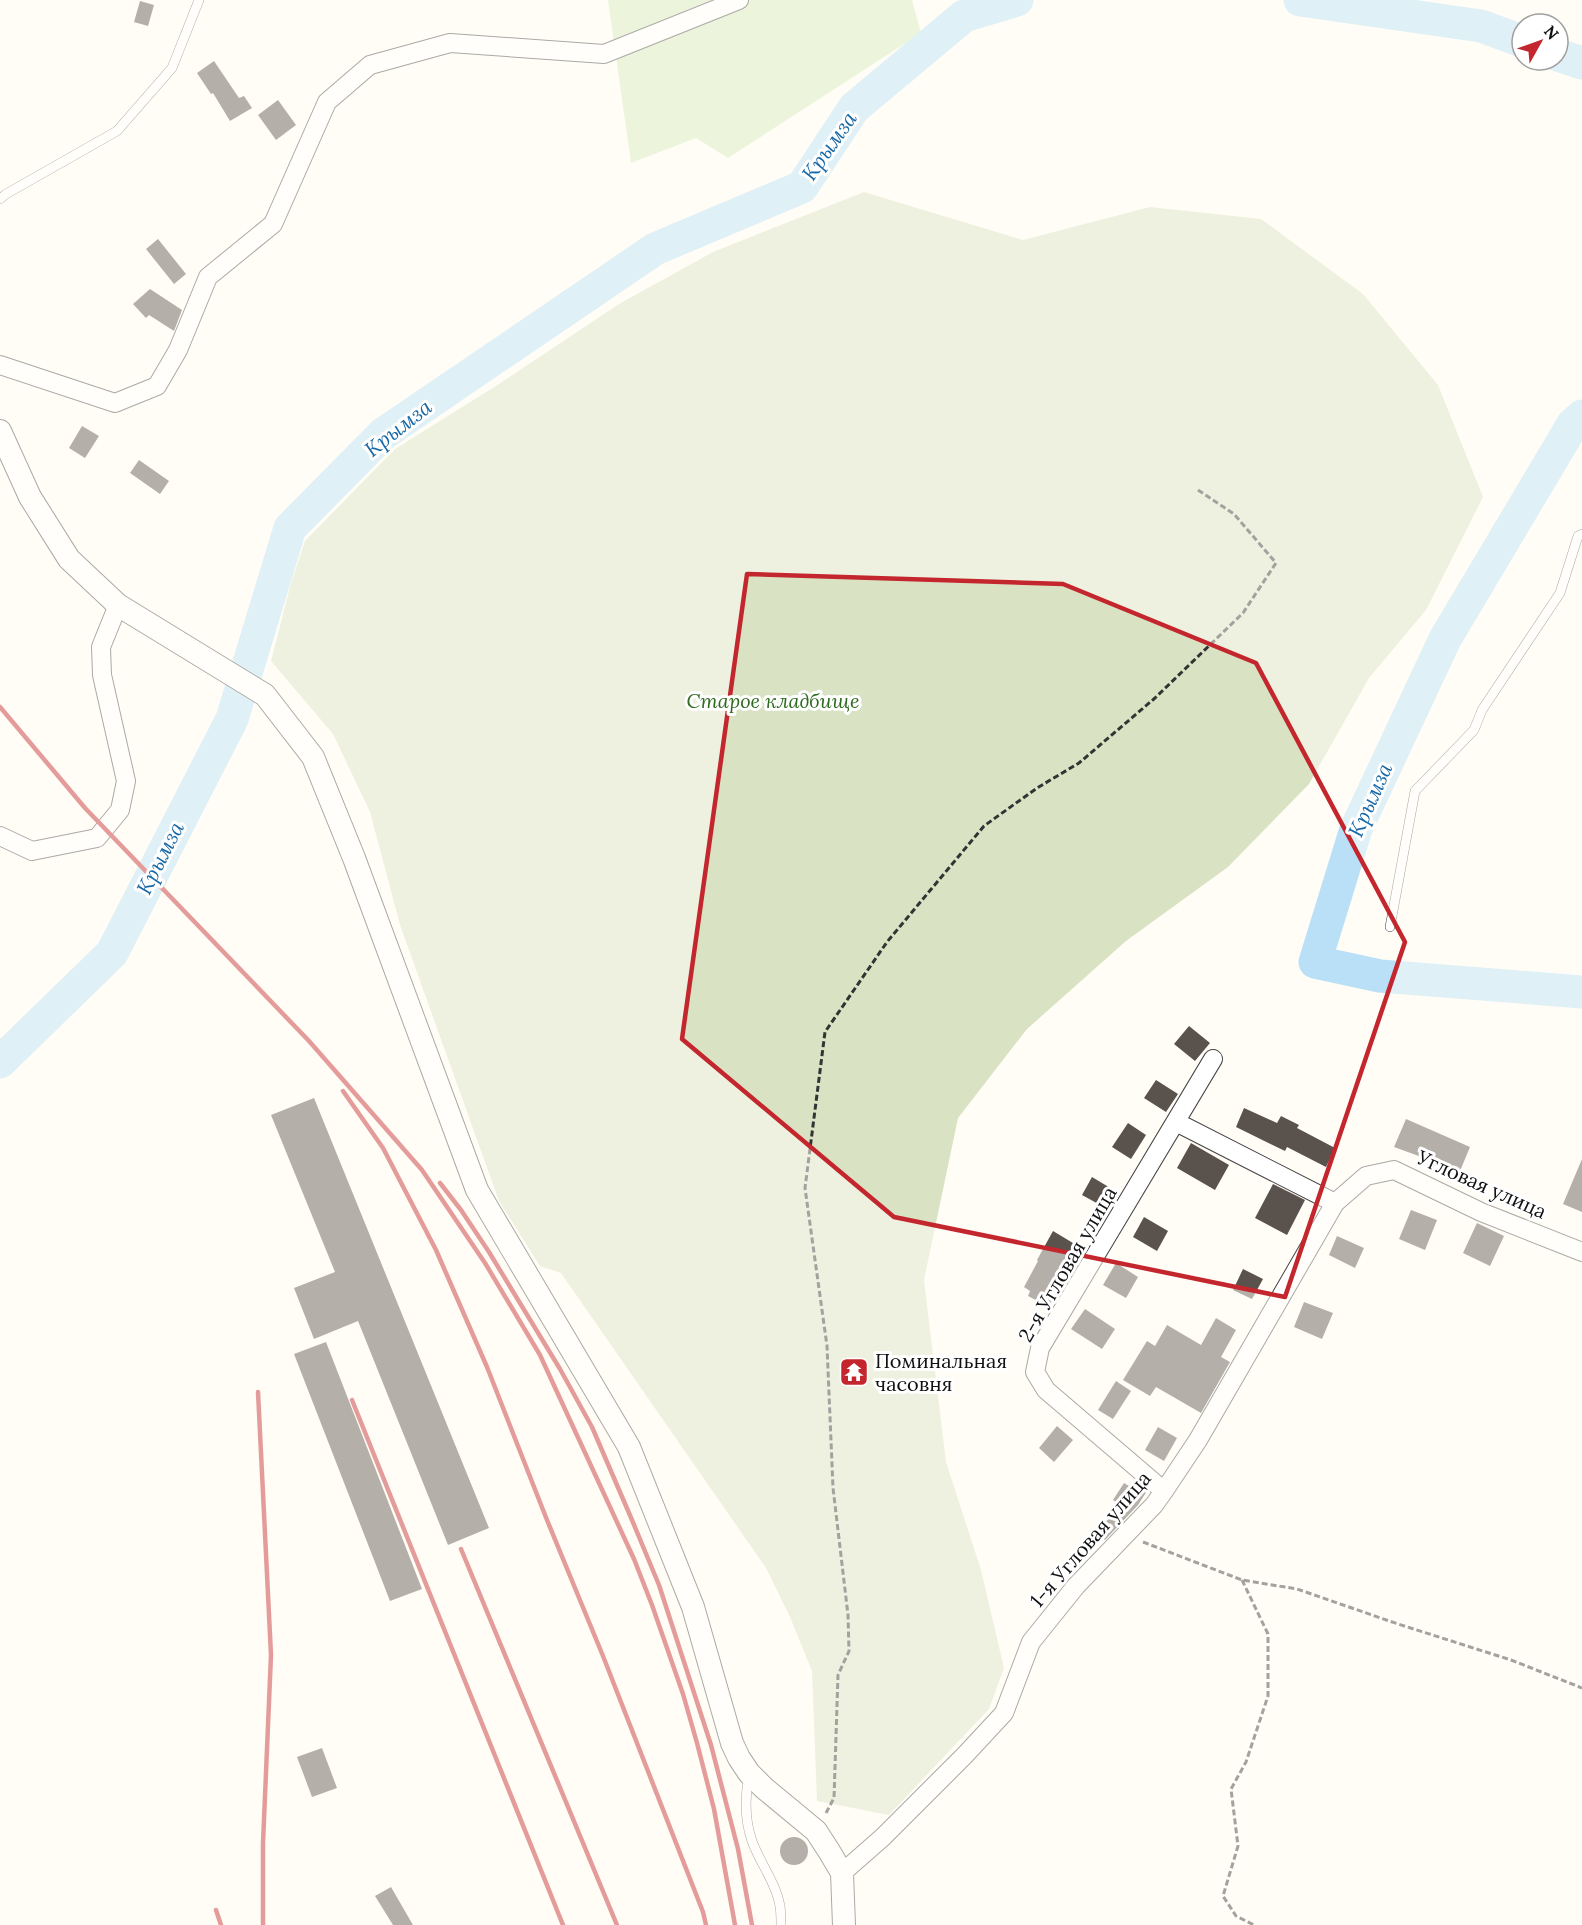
<svg xmlns="http://www.w3.org/2000/svg" width="1582" height="1925" viewBox="0 0 1582 1925" font-family="Lora,serif">
	<style>
		.green { fill: #d5ebbd }
		.cemetery { fill: #d9e3c4 }
		.lines { fill: none; stroke-linecap: round; stroke-linejoin: round }
		.river { stroke: #b9e0f7; stroke-width: 33 }
		.building { fill: #5a524d }
		.service-casing { stroke: #444; stroke-width: 10 }
		.minor-casing { stroke: #444; stroke-width: 20 }
		.tertiary-casing { stroke: #444; stroke-width: 24 }
		.path { stroke: #333; stroke-width: 3; stroke-dasharray: 6 3; stroke-linecap: butt }
		.service { stroke: #fff; stroke-width: 9 }
		.minor { stroke: #fff; stroke-width: 18 }
		.tertiary { stroke: #fff; stroke-width: 22 }
		.rail { stroke: #c4262e; stroke-width: 4.5 }
		.marked { fill: none; stroke: #c4262e; stroke-width: 4.5; stroke-linejoin: round }
		.labels { text-anchor: middle; dominant-baseline: central; stroke-width: 6; stroke-linejoin: round; paint-order: stroke }
		.park-label { font-size: 20px; font-style: italic; fill: #2f6b1f; stroke: #fff }
		.street-label { font-size: 20px; fill: #111; stroke: #fff }
		.poi-label { font-size: 20px; fill: #111; stroke: #fff; text-anchor: start }
		.water-label { font-size: 21px; font-style: italic; fill: #1768a6; stroke: #fff }
	</style>
	<rect width="100%" height="100%" fill="#fffdf5"/>
	<path class="green" d="M608,0h304l9,33 -193,125 -32,-20 -65,25z"/>
	<path class="cemetery" d="M864,192l159,48 127,-33 111,12 102,75 75,91 45,112 -57,113 -57,68 -60,106 -81,83 -102,74 -99,88 -69,89 -34,162 22,182 35,108 23,98 -15,41 -100,106 -72,-14 -5,-130 -22,-54 -24,-49 -205,-295 -21,-7 -41,-65 -99,-276 -30,-113 -37,-78 -62,-73 20,-78 14,-42 90,-92 104,-65 120,-80 94,-52z"/>
	<g class="lines">
		<path class="river" d="M1300,0l181,26 41,15
			M1558,55l24,8
			M1582,416l-9,8 -128,215 -89,190 -41,133 65,14 202,16
			M0,1062l112,-109 120,-234 58,-191 93,-94 272,-185 147,-62 52,-79 110,-92 53,-16"/>
	</g>
	<path class="building" d="M140,1l14,4 -6,21 -14,-4z
		M214,61l25,37 5,-2 8,12 -22,13 -17,-28 -2,1 -14,-21z
		M278,100l18,25 -20,15 -18,-25z
		M158,239l28,35 -12,10 -28,-35z
		M150,289l32,21 -8,21 -25,-16 -3,3 -13,-14z
		M82,426l17,10 -14,22 -16,-10z
		M139,460l30,21 -9,13 -30,-21z
		M1189,1026l21,17 -15,18 -21,-17z
		M1156,1080l22,14 -12,18 -22,-14z
		M314,1098l175,430 -41,17 -90,-224 -44,18 -20,-51 41,-16 -64,-157z
		M1244,1108l33,15 4,-7 18,9 -2,3 38,20 -9,19 -39,-20 -2,4 -49,-24z
		M1406,1119l64,28 -10,24 -66,-24z
		M1128,1123l18,12 -15,24 -19,-12z
		M1191,1143l38,22 -14,25 -38,-22z
		M1582,1159v53l-19,-8z
		M1092,1177l20,12 -10,17 -20,-11z
		M1273,1184l32,16 -18,35 -32,-17z
		M1411,1210l26,10 -12,30 -26,-11z
		M1144,1217l24,14 -11,20 -24,-14z
		M1477,1223l27,13 -14,30 -27,-13z
		M1053,1231l25,15 -20,35 4,3 -13,23 -21,-11 2,-5 -6,-4 14,-26 -1,-1z
		M1337,1236l27,12 -9,20 -26,-13z
		M1116,1263l22,14 -12,21 -23,-13z
		M1243,1269l20,10 -11,20 -19,-9z
		M1304,1302l29,11 -11,26 -28,-12z
		M1085,1309l30,20 -13,20 -31,-20z
		M1216,1318l20,12 -15,27 9,5 -29,51 -45,-26 -6,9 -27,-16 24,-39 8,5 12,-21 34,20z
		M326,1342l96,247 -32,12 -96,-247z
		M1116,1381l15,10 -18,28 -15,-9z
		M1057,1426l16,14 -19,22 -15,-14z
		M1158,1427l19,11 -13,23 -19,-11z
		M1124,1483l13,8 4,-5 6,5 -9,14 -33,35 -9,-9 26,-25 -9,-6z
		M322,1748l15,40 -25,9 -15,-40z
		M780 1851a14 14 0 1 1 28 0a14 14 0 1 1-28 0Z
		M391,1887l22,38h-20l-18,-29z"/>
	<g class="lines">
		<g class="service-casing">
			<path id="service" d="M0,199l6,-5 111,-63 55,-63 27,-68
				M1390,927l25,-136 59,-61 8,-20 78,-117 18,-57 4,-2
				M749,1775c-4,21 -4,46 3,66 8,22 24,42 28,65 1,6 1,13 1,19"/>
		</g>
		<g class="minor-casing">
			<path id="minor" d="M0,365l115,38 42,-17 21,-36 30,-73 65,-53 54,-122 43,-37 80,-22 154,11 135,-54
				M0,836l32,15 65,-13 23,-28 6,-29 -24,-106 -1,-28 17,-42
				M1176,1122l159,81
				M1164,1491l-118,-101 -11,-18 5,-24 173,-289
				M842,1873l41,-36 82,-82 39,-42 27,-71 45,-56 78,-81 10,-14 34,-51 137,-237 31,-27 28,-6 87,42 101,40"/>
		</g>
		<g class="tertiary-casing">
			<path id="tertiary" d="M0,431l30,66 39,62 49,46 147,90 48,62 41,101 123,332 152,257 64,160 39,136 7,15 10,15 15,15 52,43 13,20 13,22 2,52"/>
		</g>
		<path class="path" d="M1143,1542l99,38 55,9 101,35 113,36 71,28
			M1242,1580l26,54v62l-22,66 -15,27 7,57 -15,50 13,20 18,9
			M826,1813l8,-15 4,-123 11,-24 -1,-36 -15,-127 -6,-142 -22,-158 20,-156 62,-90 97,-116 53,-38 42,-25 76,-65 88,-85 33,-50 -42,-49 -36,-24"/>
		<use href="#service" class="service"/>
		<use href="#minor" class="minor"/>
		<use href="#tertiary" class="tertiary"/>
		<path class="rail" d="M0,707l85,101 224,233 113,129 63,93 55,92 94,204 18,46 31,89 14,49 17,66 21,116
			M343,1091l40,57 53,102 51,117 60,153 56,136 100,256 3,13
			M440,1183l21,27 28,42 71,117 32,58 40,93 27,65 52,160 27,104 14,76
			M258,1392l13,263 -8,188v82
			M352,1400l211,525
			M461,1549l156,376
			M216,1910l5,15"/>
	</g>
	<path d="M0 0H1582V1925H0ZM747,574l316,10 193,79 149,279 -120,355 -391,-80 -212,-178z" fill="#fffdf5" fill-opacity=".55" fill-rule="evenodd"/>
	<path class="marked" d="M747,574l316,10 193,79 149,279 -120,355 -391,-80 -212,-178z"/>
	<defs>
		<g id="temple-square" transform="scale(1.5)"><rect x="-9" y="-9" width="18" height="18" rx="4" fill="#c4262e" stroke="#fff"/><path d="M0-6L5-2H3V0L6.5 2.5H4V6H1.5V3h-3V6H-4V2.5H-6.5L-3 0V-2H-5Z" fill="#fff"/></g>
	</defs>
	<g fill-rule="evenodd">
		<use href="#temple-square" x="854" y="1372"/>
	</g>
	<g class="labels">
		<g class="park-label">
			<text x="773" y="700">Старое кладбище</text>
		</g>
		<g class="street-label">
			<text transform="translate(1482 1184) rotate(24)">Угловая улица</text>
			<text transform="translate(1067 1264) rotate(-60)">2-я Угловая улица</text>
			<text transform="translate(1090 1539) rotate(-49)">1-я Угловая улица</text>
		</g>
		<g class="poi-label">
			<text x="875" y="1360">Поминальная<tspan x="875" dy="23">часовня</tspan></text>
		</g>
		<g class="water-label">
			<text transform="translate(829 146) rotate(-55)">Крымза</text>
			<text transform="translate(398 428) rotate(-38)">Крымза</text>
			<text transform="translate(1370 800) rotate(-66)">Крымза</text>
			<text transform="translate(160 858) rotate(-63)">Крымза</text>
		</g>
	</g>
	<g transform="translate(1540 42) rotate(50)"><circle r="28" fill="#ffffff" stroke="#a0a0a0" stroke-width="1.5"/>
	<path d="M0-4.5L10 22L0 15L-10 22Z" fill="#c4262e"/>
	<text y="-9" font-size="16" font-weight="bold" text-anchor="middle" fill="#111111">N</text>
	</g>
</svg>
